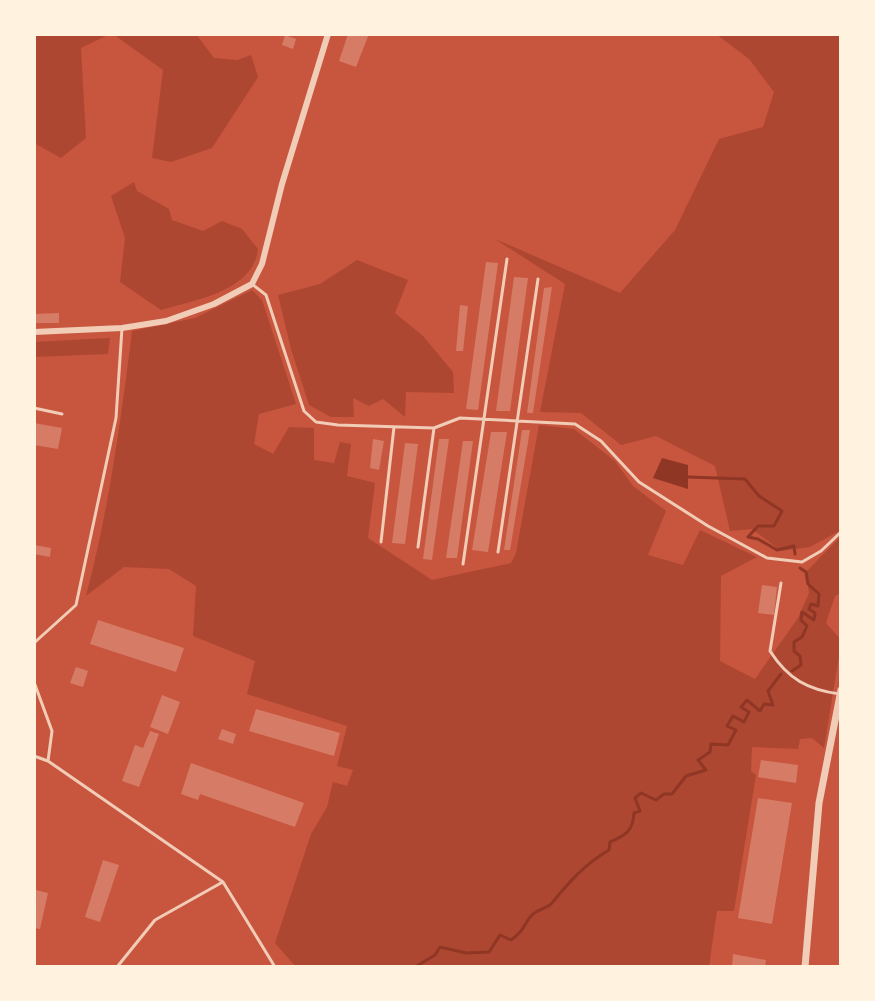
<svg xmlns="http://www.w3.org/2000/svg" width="875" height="1001" viewBox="0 0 875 1001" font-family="'Source Sans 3',sans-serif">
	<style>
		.green { fill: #ae4732 }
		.water { fill: #8f3625 }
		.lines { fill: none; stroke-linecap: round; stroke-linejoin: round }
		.stream { stroke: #8f3625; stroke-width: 3 }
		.building { fill: #d67c66 }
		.service { stroke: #f1ccb7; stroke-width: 3 }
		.minor { stroke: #f1ccb7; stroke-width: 6 }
		.tertiary { stroke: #f1ccb7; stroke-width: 7 }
	</style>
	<rect width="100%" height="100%" fill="#c8553d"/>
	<path class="green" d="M34,34h76l-29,14 5,90 -25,20 -27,-15z
		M113,34h83l18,24 23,2 14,-5 7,22 -46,71 -41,14 -19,-4 11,-88z
		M716,34h125v496l-31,17 -29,4 -29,-22 -22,2 -15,-65 -59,-30 -35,9 -40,-32 -41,-1 25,-128 -70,-45 125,54 55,-63 44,-91 44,-12 11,-35 -25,-33z
		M134,182l3,9 32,18 3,11 31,11 19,-10 20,8 16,20c-4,42 -63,51 -97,61l-41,-28 5,-44 -14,-42z
		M357,260l51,20 -13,33 28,23 30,36 1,21 -48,-1 -1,25 -22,-18 -14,7 -16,-8 1,19h-23l-22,-12 -18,-56 -13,-54 42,-11z
		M252,290l10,10 34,104 -37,10 -5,30 19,10 16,-27 25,1v32l20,3 6,-21 11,2 -4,32 28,7 -7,55 64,42 79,-17 5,-10 23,-128 35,4 41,32 18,25 33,25 -18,44 35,10 17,-35 57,27 -36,19 -1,85 35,18 43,-61 11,-25 -3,-21 35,-36v57l-6,3 -9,27 15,17v4l-17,104 -12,-10 -12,1 -2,10 -46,-2 -1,24 5,4 -22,136h-17l-8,56h-413l-21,-24 36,-109 16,-27 6,-25 14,4 6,-16 -16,-4 10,-40 -100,-32 8,-33 -62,-25 3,-50 -27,-17 -45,-2 -38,29c23,-87 35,-176 46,-265l63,-13z
		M110,338l-2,16 -74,3v-15z"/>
	<path class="water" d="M662,458l26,7v24l-35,-11z"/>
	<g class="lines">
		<path class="stream" d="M688,477l57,2 14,17 23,15 -8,15h-16l-10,11 10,2 19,11 17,-4 1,8
			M792,671l9,-6 -1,-9 -6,-5v-9l8,-5 5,-11 -6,-6 1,-8 12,8 1,-7 -6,-4 2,-5 7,2 1,-12 -11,-10 -2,-12 -6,-4
			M415,967l20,-12 5,-8 26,6 23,-1 11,-17 11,5c14,-10 11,-13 20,-24 6,-7 16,-7 21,-13 17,-21 33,-39 57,-53l1,-8c16,-7 23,-11 24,-29l6,-2 -5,-13 6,-5 15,7 8,-6h8l14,-18 20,-6 -8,-10 12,-8 1,-8 17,1 8,-15 -9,-4 6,-10 11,6 5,-10 -8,-5 6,-7 13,11 4,-7 9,1 -5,-14 13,-17"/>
	</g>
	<path class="building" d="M348,34h21l-13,33 -17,-6z
		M285,35l11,4 -3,10 -11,-4z
		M486,262l12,1 -20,147 -12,-1z
		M514,277l14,1 -18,133h-14z
		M552,287l-19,126h-6l17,-125z
		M460,305l8,1 -5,45h-7z
		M59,313v10h-25v-9z
		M34,423l28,5 -4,21 -24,-4z
		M522,430h8l-20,120h-6z
		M491,432h16l-19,120 -16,-2z
		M373,439l11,2 -5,29 -9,-2z
		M439,439h10l-17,121 -9,-1z
		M463,441h10l-16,117h-11z
		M405,443l13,1 -13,100 -13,-1z
		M34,545l17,3 -1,9 -16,-3z
		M762,585l15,2 -3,28 -16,-2z
		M98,620l86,28 -8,24 -86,-28z
		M76,667l12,4 -5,16 -13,-4z
		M162,695l18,7 -12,32 -18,-7z
		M256,709l84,24 -6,23 -85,-25z
		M222,729l14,5 -3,10 -15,-5z
		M150,731l9,3 -20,53 -17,-6 13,-36 8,3z
		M761,760l37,5 -2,18 -38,-6z
		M191,763l113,40 -9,24 -95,-33 -2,6 -17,-6z
		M758,798l34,5 -20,121 -34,-6z
		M103,860l16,5 -19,57 -15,-5z
		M36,890l12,3 -8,36 -6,-1z
		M733,954l33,6 -1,7h-33z"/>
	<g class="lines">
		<path class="service" d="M252,284l14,11 38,116 12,11 22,3 96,3 26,-10 115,6 26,17 38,41 69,44 59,32 35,4 19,-11 20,-19
			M34,408l28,6
			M381,542l13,-115
			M418,547l16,-119
			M498,552l40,-273
			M463,564l44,-305
			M781,583l-11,68c18,28 38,39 70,43
			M34,643l42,-38 40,-187 6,-90
			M34,682l18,49 -4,30
			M34,756l14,5 175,121 52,85
			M117,967l38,-47 66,-37"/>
		<path class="minor" d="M34,332l88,-4 44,-7 48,-17 38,-20 10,-20 20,-80 46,-150"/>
		<path class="tertiary" d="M805,967l14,-164 22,-113"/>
	</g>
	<rect width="875" height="1001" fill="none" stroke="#fff3e0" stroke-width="72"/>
</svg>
